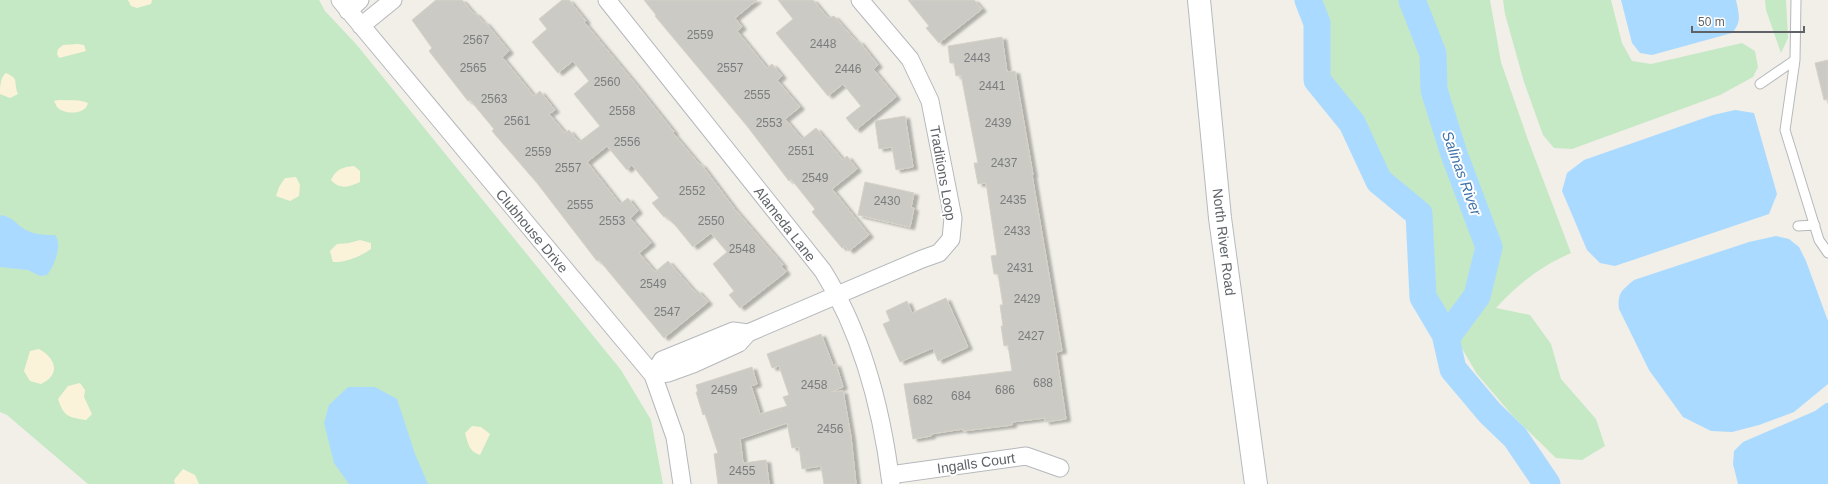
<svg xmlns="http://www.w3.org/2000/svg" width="1828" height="484" viewBox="0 0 1828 484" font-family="Helvetica,sans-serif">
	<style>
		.green { fill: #c5e8c5 }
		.sand { fill: #fbf3d9 }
		.water { fill: #aadaff }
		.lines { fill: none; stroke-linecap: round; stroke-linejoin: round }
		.river { stroke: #aadaff; stroke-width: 27 }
		.building { fill: #cccac5; stroke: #d6d1c6; filter: url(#shadow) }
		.service-casing { stroke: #b5b8bc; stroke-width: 11 }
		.minor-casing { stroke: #b5b8bc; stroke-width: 19 }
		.secondary-casing { stroke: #b6babf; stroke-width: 24 }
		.service { stroke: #fff; stroke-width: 9 }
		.minor { stroke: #fff; stroke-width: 17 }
		.secondary { stroke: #fff; stroke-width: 22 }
		.labels { text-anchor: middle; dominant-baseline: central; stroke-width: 4; stroke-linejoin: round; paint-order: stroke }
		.number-label { font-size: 12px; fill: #7a7d7f }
		.street-label { font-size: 14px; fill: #5f6368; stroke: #fff }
		.water-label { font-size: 15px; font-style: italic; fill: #4174aa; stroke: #fff }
	</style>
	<defs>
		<filter id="shadow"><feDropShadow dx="4.5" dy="2.5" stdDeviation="1" flood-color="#0004"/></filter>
	</defs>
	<rect width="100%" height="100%" fill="#f1efe8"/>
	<path class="green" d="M0,0h319l6,11 31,33 265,326 30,50 12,64h-575l-81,-69 -7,-3z
		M1315,0h175l11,62 27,78 43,113c-30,13 -53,31 -75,55l34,7 21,29 10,35 35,40 9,27 -23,14 -26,-2 -44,-43 -35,-41 -47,-80 -7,-87 -36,-32 -33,-62 -29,-39 -6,-64z
		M1503,0h108l11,43 10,18 19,3 91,-21 13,8 3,16 -5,10 -33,18 -148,54 -18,-1 -11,-13 -19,-53 -19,-68z
		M1765,0h21l2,38 -7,15 -15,-43z"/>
	<path class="sand" d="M128,0h24l-1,4 -14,4 -6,-2z
		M78,44l6,1 2,6 -27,7 -2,-4 1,-5 5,-4z
		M6,73c14,6 7,9 12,21l-8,4 -10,-4c0,-6 0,-17 6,-21z
		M59,100c10,1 20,-1 29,3 -2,12 -24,12 -31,4 -1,-2 -2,-4 -3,-6z
		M354,166l6,5v11c-11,5 -20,8 -29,-2 5,-11 12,-13 23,-14z
		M296,177l4,8 -1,11 -9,5 -14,-5 3,-9 6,-9z
		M360,240l11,3v6c-10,7 -26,14 -38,13l-3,-11 7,-7 12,-1z
		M39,349c17,9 22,26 2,35l-11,-3 -6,-10 6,-20z
		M80,383l5,7 -1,7 8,17 -6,6c-18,-3 -22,-3 -28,-21l10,-13z
		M472,426l9,1 9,7 -10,21c-11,-3 -12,-12 -15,-22z
		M183,469l12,6 4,9h-24l-1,-4z"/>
	<path class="water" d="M1621,0h115c3,14 6,22 -4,33l-80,22 -12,-2 -8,-10z
		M1735,110l19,3 23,81 -8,20 -154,52 -15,-3 -13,-13 -25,-59 5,-18 17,-13 129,-45z
		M0,215c13,2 14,7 24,14 10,6 21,6 31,6 8,10 -1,31 -8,40l-7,1 -12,-6 -28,-3z
		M1776,236l13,3 10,8 7,14 22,60v63l-34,28 -35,13 -27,7 -21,-1 -28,-14 -34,-47 -30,-61c-2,-16 3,-19 15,-29l115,-38z
		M348,387h27l22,12 18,55 13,30h-79l-15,-21 -10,-40 5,-18z
		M1826,403h2v81h-90l-5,-20 1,-13 9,-9 72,-31z"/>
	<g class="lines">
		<path class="river" d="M1308,0l9,23v57l35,43 27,58 40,33 4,83 22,37 8,35 37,44 25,24 32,47
			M1412,0l21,54 1,36 20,64 35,93 -12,49 -31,42"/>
	</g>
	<path class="building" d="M436,0h26l12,14 1,-1 9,10 1,-1 24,29 -7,6 32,39 6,-5 15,19 -6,4 16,19 4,-3 10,12 21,-16 -26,-32 15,-13 -16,-20 -15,12 -26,-31 15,-13 -8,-10 23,-19h7l17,21 -2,1 50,60 40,50 -1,1 27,32 1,-1 33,44 49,57 -2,1 5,6 -46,36 -11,-13 5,-4 -21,-27 14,-12 -16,-19 -18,14 -18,-22 -10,-9 -1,1 -12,-14 7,-5 -27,-33 -5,5 -20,-24 -20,16 33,42 8,-6 10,13 -8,7 21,25 -12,10 16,19 13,-11 27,31 2,-2 11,12 -44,36 -65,-78 -2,1 -60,-78 -45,-52 2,-2 -24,-29 -2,1 -39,-50 3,-3 -20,-28z
		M644,0h113l-22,18 7,9 -5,4 30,37 5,-4 10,12 -5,4 23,27 -15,12 17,20 14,-11 27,32 4,-4 10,13 -25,20 37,46 -20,16 -4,-5 -3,2 -30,-36 3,-3 -24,-30 -2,2 -42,-55 -92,-110 1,-1z
		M778,0h35l15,18 6,-2 23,26 2,-1 19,24 -5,4 23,28 -40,33 -10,-12 15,-12 -18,-22 -15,12 -52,-63 17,-14z
		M908,0h66l8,9 -43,34 -13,-15 3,-2z
		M1002,37l5,35 8,-1 18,104h-1l30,176 -6,1 10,67 -21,3v-4l-33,4v3l-49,6v-2l-32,5v2l-18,3 -9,-55 108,-13 -4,-26 -4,1 -3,-20h2l-3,-21h3l-5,-31h-4l-3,-18 6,-1 -11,-72 -8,1 -4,-21h4l-17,-88 -5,1 -2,-13h-4l-2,-17z
		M1828,60v39l-4,1 -9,-37z
		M905,116l8,51 -17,3 -4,-23 -13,2 -4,-28z
		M865,182l49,11 -3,15h3l-4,19 -52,-12z
		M946,298l22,49 -30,14 -5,-13 -33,14 -17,-38 7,-3 -4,-10 21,-10 5,12z
		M821,334l12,31 3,-1 7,23 -12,5 12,-1 8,46 5,47h-32l-3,-18 -19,3 -3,-22 -7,1 -5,-25 -47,16 3,24 23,-3 3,24h-51l-4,-30 4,-1 -13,-39 -2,1 -7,-23h2l-2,-7 56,-18 5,17 -6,2 9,28 27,-8 -4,-9 6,-2 -10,-29 -7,2 -5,-14z"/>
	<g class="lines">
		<g class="service-casing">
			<path id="service" d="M1796,0l-1,60 -10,70 34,110 9,13
				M1760,84l35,-24
				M1798,226l17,-1"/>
		</g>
		<g class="minor-casing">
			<path id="minor" d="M340,0l313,375 22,62 7,47
				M607,0l216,271c40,64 59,139 68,213
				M348,11l12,-11
				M361,26l32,-26
				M653,375l15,-2 25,-9 46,-21 9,-10 174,-74 17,-6 12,-14 2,-21 -23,-117 -20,-42 -50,-59
				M653,375l9,-15 71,-29 15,2
				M890,475l136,-19 34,12"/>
		</g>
		<g class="secondary-casing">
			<path id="secondary" d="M1199,0l21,218 36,266"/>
		</g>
		<use href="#service" class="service"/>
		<use href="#minor" class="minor"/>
		<use href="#secondary" class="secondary"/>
	</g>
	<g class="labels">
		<g class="number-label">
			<text x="700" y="35">2559</text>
			<text x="476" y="40">2567</text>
			<text x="823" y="44">2448</text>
			<text x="977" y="58">2443</text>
			<text x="473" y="68">2565</text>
			<text x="730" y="68">2557</text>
			<text x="848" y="69">2446</text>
			<text x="607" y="82">2560</text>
			<text x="992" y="86">2441</text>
			<text x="757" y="95">2555</text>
			<text x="494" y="99">2563</text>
			<text x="622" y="111">2558</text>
			<text x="517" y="121">2561</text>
			<text x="769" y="123">2553</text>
			<text x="998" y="123">2439</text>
			<text x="627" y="142">2556</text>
			<text x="801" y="151">2551</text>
			<text x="538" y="152">2559</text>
			<text x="1004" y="163">2437</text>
			<text x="568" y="168">2557</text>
			<text x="815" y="178">2549</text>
			<text x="692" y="191">2552</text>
			<text x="1013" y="200">2435</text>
			<text x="887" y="201">2430</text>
			<text x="580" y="205">2555</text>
			<text x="612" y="221">2553</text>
			<text x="711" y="221">2550</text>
			<text x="1017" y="231">2433</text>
			<text x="742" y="249">2548</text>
			<text x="1020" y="268">2431</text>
			<text x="653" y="284">2549</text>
			<text x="1027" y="299">2429</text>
			<text x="667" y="312">2547</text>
			<text x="1031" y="336">2427</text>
			<text x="1043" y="383">688</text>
			<text x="814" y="385">2458</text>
			<text x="724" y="390">2459</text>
			<text x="1005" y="390">686</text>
			<text x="961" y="396">684</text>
			<text x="923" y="400">682</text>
			<text x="830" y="429">2456</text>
			<text x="742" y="471">2455</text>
		</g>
		<g class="street-label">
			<text transform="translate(943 173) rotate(80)">Traditions Loop</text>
			<text transform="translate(785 224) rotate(52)">Alameda Lane</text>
			<text transform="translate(532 231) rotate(50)">Clubhouse Drive</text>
			<text transform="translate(1224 242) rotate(83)">North River Road</text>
			<text transform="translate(976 463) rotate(-8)">Ingalls Court</text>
		</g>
		<g class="water-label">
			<text transform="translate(1462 173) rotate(70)">Salinas River</text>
		</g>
	</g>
	<path d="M1692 26v6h112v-6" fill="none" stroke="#5f6368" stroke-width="2"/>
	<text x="1698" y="26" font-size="12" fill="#5f6368" stroke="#ffffff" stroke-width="3" paint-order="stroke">50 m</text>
</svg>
